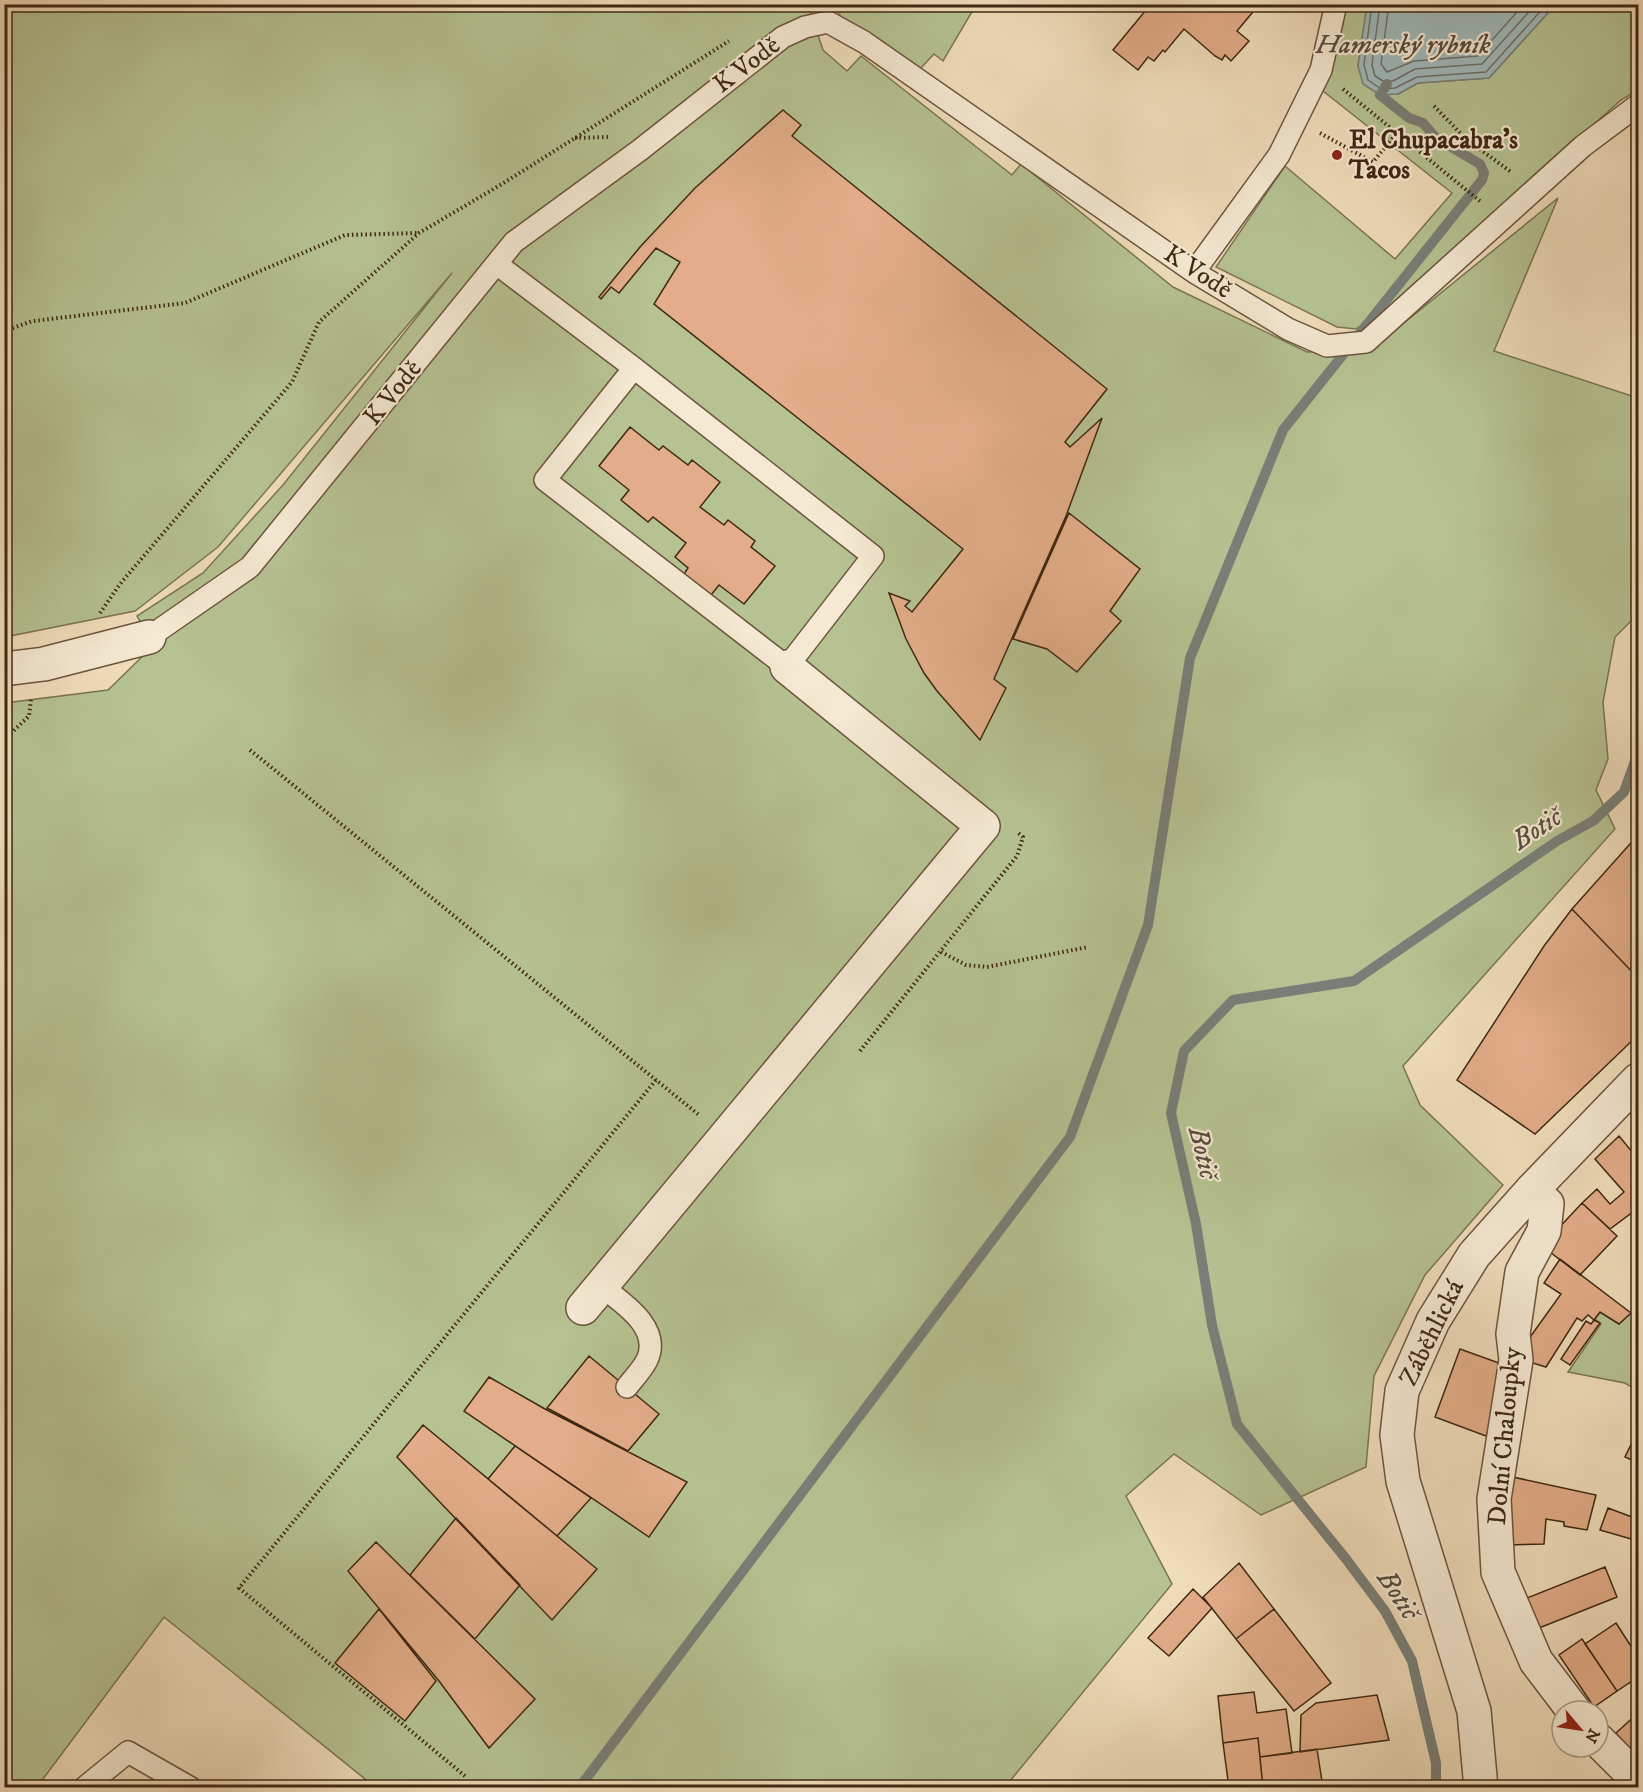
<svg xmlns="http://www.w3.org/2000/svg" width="1643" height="1792" viewBox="0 0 1643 1792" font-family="'IM FELL DW Pica',serif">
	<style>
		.green { fill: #b6c292; stroke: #7a7553; stroke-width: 1.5 }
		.water { fill: #9fb9bb; stroke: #797f78; stroke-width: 1.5 }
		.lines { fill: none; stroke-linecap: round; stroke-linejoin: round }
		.shore { stroke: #6f7068; stroke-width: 1.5 }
		.stream { stroke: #797f78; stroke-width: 10 }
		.building { fill: #e2ad88; stroke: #3f2814; stroke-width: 1.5 }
		.service-casing { stroke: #6b553e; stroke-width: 24 }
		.minor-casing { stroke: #6b553e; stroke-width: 36 }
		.tertiary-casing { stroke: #6b553e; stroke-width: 36 }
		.path { stroke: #3f2814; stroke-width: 4; stroke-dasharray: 1.5 3; stroke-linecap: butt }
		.service { stroke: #f5e9d3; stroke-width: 21 }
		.minor { stroke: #f5e9d3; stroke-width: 33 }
		.tertiary { stroke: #f5e9d3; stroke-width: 33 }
		.poi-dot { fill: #8f2418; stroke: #f5e9d3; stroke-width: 2 }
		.labels { text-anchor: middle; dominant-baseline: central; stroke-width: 4.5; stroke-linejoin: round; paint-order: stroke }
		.street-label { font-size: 26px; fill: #3f2814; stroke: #f5e9d3 }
		.poi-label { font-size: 26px; font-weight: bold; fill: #3f2814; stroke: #f5e9d3; text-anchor: start }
		.water-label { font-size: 27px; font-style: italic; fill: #574c3e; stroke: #f5e9d3 }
	</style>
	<rect width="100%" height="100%" fill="#f0ddbb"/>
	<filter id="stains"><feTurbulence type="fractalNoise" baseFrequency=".00333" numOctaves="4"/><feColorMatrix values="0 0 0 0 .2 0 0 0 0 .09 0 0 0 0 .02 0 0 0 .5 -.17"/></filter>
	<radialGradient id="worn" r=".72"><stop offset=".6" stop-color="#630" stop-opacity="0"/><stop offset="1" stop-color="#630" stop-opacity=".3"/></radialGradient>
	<path class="green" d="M4,5h804l15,45 24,21 14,-15 151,119 9,-11 152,123 134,65 66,-4 185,-150 -64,153 144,47v216l-23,23 -12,65 5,57 -12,31 19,39 -212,237 17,39 83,80 -78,90 -51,101 -8,91 -105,48 -87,-61 -48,42 46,88 -167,203h-630l-211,-170 -127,170h-32v-1084l103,-13 43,-42 -2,-11 -12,-21 66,-43 80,-88 169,-212 -234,274 -83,64 -130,26 -1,-408 5,-3 -5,-6z
		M835,5h141l-33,56 -9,-7 -16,17 -76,-52z
		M1342,5h25l-9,61 40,28 20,-11 71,-5 66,-73h83v85l-17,10 -230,205 -35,24 -19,-2 -121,-60 69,-101 110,93 57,-66 -129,-102z
		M1638,1305v86l-13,-8 -57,-11 33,-48 -6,-5 5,-7 19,12z"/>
	<path class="water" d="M1367,5v-1l188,1 -66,73 -71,5 -20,11 -18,1 -17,-11 -5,-18z"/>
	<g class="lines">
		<path class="shore" d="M1372,4l-8,61 4,15 13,9 14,-1 22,-11 69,-5 61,-68
			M1380,4l-8,61 3,11 8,5h10l22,-12 67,-5 54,-60
			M1389,4l-8,60 6,8 27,-11 64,-5 46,-52"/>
		<path class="stream" d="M579,1788l491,-651 78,-212 42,-267 93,-228 199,-250 2,-7 -4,-9 -44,-26 -13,-15 -14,-5 -29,-23 7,-11
			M1436,1788v-25l-24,-102 -27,-50 -39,-52 -109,-135 -25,-99 -16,-101 -25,-111 13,-62 49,-51 121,-19 203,-140 36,-20 31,-29 12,-34 2,-27"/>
	</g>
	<path class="building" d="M1151,4h103l3,3 -20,24 12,10 -18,20 -6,-6 -3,5 -7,-4 -31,-27 -19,23 -2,-2 -9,11 -6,-4 -10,13 -25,-20z
		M783,110l18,15 -9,11 315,253 -42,53 5,5 32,-29 -36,98 -72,163 12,9 -26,52 -43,-49 -13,-18 -18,-34 -17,-46 21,8 -5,5 7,6 51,-63 -309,-245 26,-42 -24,-14 -37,45 -8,-6 -10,12 -2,-2 41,-50 55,-59z
		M630,427l29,23 4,-4 25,19 4,-5 28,22 -20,25 24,18 4,-5 27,21 -4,6 24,19 -31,38 -25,-19 -8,10 -27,-21 4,-6 -13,-11 11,-14 -33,-26 -5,5 -27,-22 8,-10 -30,-24z
		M1069,513l71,56 -30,42 11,10 -44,51 -30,-23 -34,-10z
		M1638,835v143l-66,-69z
		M1572,909l66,69v57l-103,99 -78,-54 87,-134z
		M1619,1136l19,23v49l-28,21 -28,-26 15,-14 13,15 14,-12 -29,-33z
		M1582,1203l35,33 -37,39 -38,-29z
		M1560,1259l71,54 -12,11 -19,-12 -6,8 -6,-5 -6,6 -5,-3 -31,49 -23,-7v-13l38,-53 -17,-11z
		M1594,1320l6,3 -30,42 -9,-6 25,-38 5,3z
		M1460,1349l50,18 -24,69 -51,-19z
		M589,1356l70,58 -31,37 -81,-43z
		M489,1377l56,32 142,73 -38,55 -185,-126z
		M423,1425l174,144 -45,51 -155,-163z
		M1638,1430v33l-13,-6z
		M515,1446l76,52 -34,38 -69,-57z
		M1508,1476l88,19 -9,35 -23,-4v-4l-18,-3 -2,25 -40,1z
		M1638,1502v39l-38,-11 8,-22 24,9z
		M456,1518l64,67 -45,54 -65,-64z
		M376,1542l159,157 -46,49 -50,-67 -91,-110z
		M1239,1563l35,46 -38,30 -33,-42z
		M1605,1567l12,30 -83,33 -12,-30z
		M1193,1589l19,19 -43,48 -21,-18z
		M379,1609l57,72 -31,40 -70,-58z
		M1274,1609l57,74 -37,28 -58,-72z
		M1616,1623l22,34v20l-21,14 -32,-47z
		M1582,1639l35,52 -23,16 -35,-52z
		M1254,1692l3,21 29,-4 6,44 -32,4 -2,-19 -35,5 -5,-47z
		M1377,1695l12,45 -89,12 1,-37 15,-12z
		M1638,1713v46l-22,-26z
		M1258,1738l5,50h-34l-6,-45z
		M1317,1749l6,39h-60l-3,-31z"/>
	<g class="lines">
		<g class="service-casing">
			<path id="service" d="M498,265l136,103 239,188 -86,111 -242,-187 89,-112
				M1194,272l85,-117 42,-85 15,-66
				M149,637l101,-70 264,-325 126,-92 143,-113 22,-10 23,-5 36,20 330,230 94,57 39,17 39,-4 217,-196 55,-41
				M601,1286c22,17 61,42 46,74 -5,10 -14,19 -20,27
				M84,1788l44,-36 63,36"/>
		</g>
		<g class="minor-casing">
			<path id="minor" d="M4,669l40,-5 105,-27
				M1532,1190l15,14 -3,27 -22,41 -9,62 3,26 -22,139 4,73 38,89 38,50
				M583,1308l400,-482 -196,-159
				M1598,1740l40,40"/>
		</g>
		<g class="tertiary-casing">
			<path id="tertiary" d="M1481,1788l-7,-77 -71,-230 -6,-46 5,-44 31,-70 41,-66 58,-65 106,-110"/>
		</g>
		<path class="path" d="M1343,89l138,113
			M1434,106l32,33 45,33
			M1320,133l53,29 24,-29
			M575,138l34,-1
			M4,331l29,-10 152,-18 160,-68 74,-2
			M100,613l20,-29 172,-202 27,-60 100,-89 83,-49 227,-143
			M4,740l25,-24 2,-16
			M250,750l449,365
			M941,952l25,13 21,2 101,-20
			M860,1051l157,-195 6,-19 -6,-5
			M465,1776l-226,-188 417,-508"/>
		<use href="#service" class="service"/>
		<use href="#minor" class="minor"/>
		<use href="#tertiary" class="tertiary"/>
	</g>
	<circle class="poi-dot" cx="1337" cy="155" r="6"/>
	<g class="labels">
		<g class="street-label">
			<text transform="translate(747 65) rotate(-37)">K Vodě</text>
			<text transform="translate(1198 272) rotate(33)">K Vodě</text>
			<text transform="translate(393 393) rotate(-51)">K Vodě</text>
			<text transform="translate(1432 1333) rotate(-64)">Záběhlická</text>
			<text transform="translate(1505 1436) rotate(-85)">Dolní Chaloupky</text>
		</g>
		<g class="poi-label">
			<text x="1349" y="140">El Chupacabra's<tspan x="1349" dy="30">Tacos</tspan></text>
		</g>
		<g class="water-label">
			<text x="1403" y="45">Hamerský rybník</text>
			<text transform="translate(1537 829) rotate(-33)">Botič</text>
			<text transform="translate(1203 1153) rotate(77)">Botič</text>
			<text transform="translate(1398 1595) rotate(57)">Botič</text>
		</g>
	</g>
	<rect width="1643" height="1792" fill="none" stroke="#f0ddbb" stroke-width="24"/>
	<rect x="6" y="6" width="1631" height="1780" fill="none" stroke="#3f2814" stroke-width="3"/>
	<rect x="12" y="12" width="1619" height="1768" fill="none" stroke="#3f2814" stroke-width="1.5"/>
	<g transform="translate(1580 1729) rotate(119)"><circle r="28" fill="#f5e9d3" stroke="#ac9c87" stroke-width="1.5"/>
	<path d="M0-4.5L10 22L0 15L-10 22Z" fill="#8f2418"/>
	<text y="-9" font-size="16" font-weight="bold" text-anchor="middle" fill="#3f2814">N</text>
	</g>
	<rect width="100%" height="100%" filter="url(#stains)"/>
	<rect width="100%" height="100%" fill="url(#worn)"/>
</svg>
